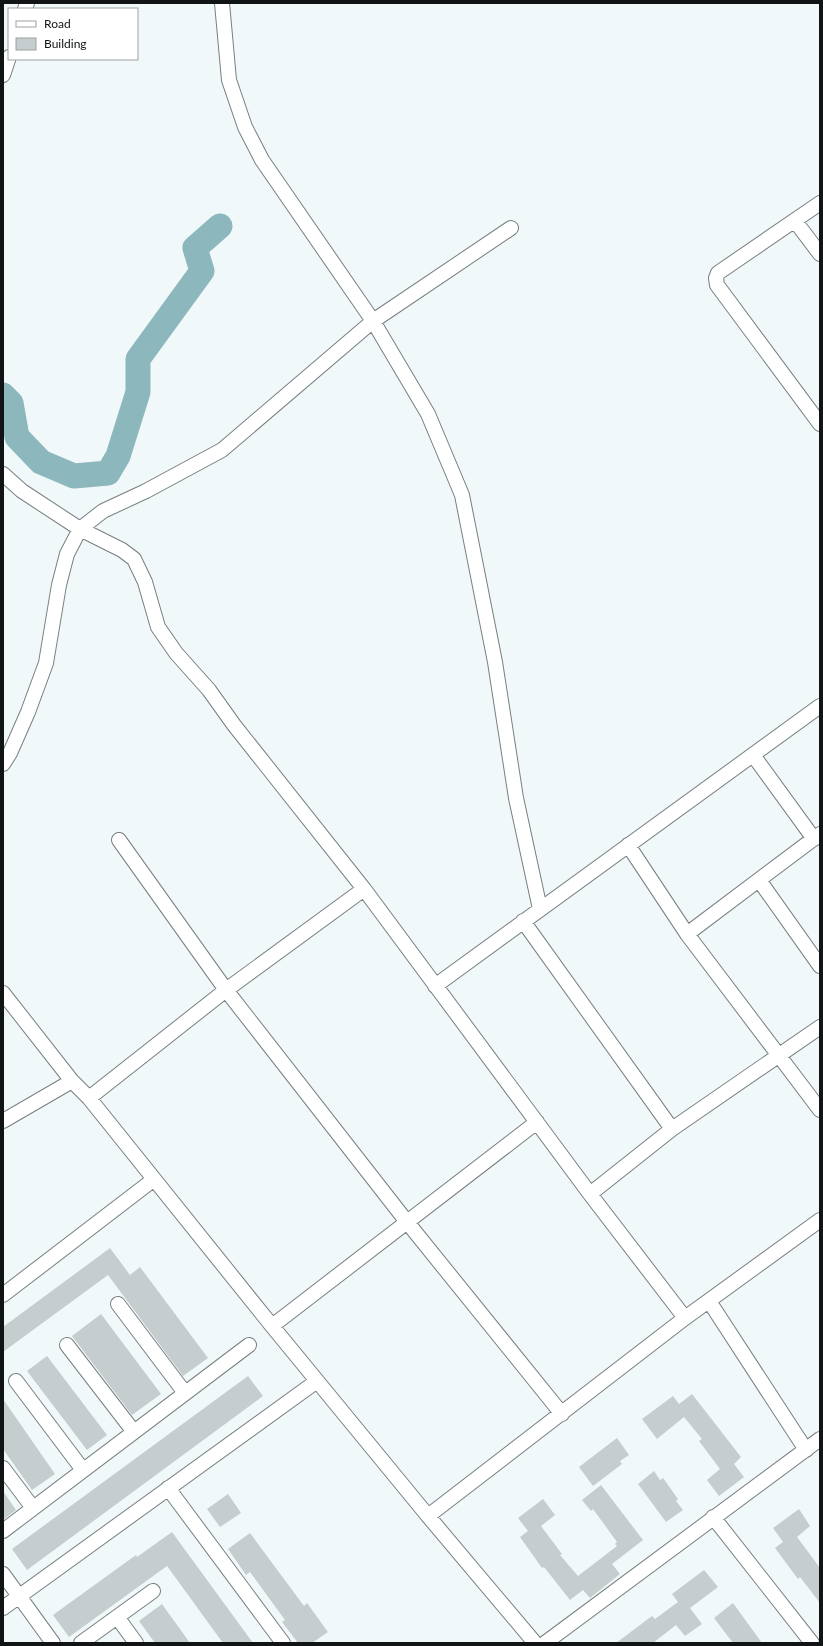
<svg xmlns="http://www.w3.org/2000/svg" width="823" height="1646" viewBox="0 0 823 1646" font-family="Lato,sans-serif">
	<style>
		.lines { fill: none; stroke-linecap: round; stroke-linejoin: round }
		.river { stroke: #8cb7bd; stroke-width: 25 }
		.building { fill: #c6cdce }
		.minor-casing { stroke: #787f80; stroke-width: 16 }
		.minor { stroke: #fff; stroke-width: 14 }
	</style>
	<rect width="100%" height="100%" fill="#f1f8f9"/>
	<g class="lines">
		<path class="river" d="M3,395l8,8 6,34 24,25 33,14 34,-3 10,-17 20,-64v-33l64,-88 -7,-23 25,-22"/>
	</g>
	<path class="building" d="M110,1248l20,27 10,-8 68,91 -25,18 -75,-101 -105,77v-25z
		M101,1314l60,80 -29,21 -60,-79z
		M47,1356l60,79 -20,15 -60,-79z
		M248,1376l15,20 -236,174 -15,-21z
		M692,1394l49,63 -7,7 10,13 -25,19 -12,-16 13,-11 -21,-28 3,-2 -18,-22 -27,22 -15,-20 31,-23 6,8z
		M3,1399l52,75 -23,16 -29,-41z
		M617,1438l12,17 -9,6 2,3 -29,22 -14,-19z
		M654,1471l6,9 3,-2 15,21 -2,2 7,9 -17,12 -28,-38z
		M601,1485l42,55 -31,24 8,10 -30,24 -7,-8 -13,10 -26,-33 -2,1 -22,-31 8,-6 -10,-13 25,-19 12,16 -14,11 21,28 -2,1 18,21 39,-30 -2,-2 2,-2 -24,-33 -2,2 -9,-11z
		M3,1491l13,19 -13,10z
		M228,1494l13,19 -21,14 -13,-18z
		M799,1509l11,17 -13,11 23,31v35l-20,-26 -2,2 -23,-31 8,-6 -10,-14z
		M172,1532l81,111h-30l-56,-77 -98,71 -16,-22 83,-60 1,2z
		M250,1533l54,73 3,-3 21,29 -16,11h-14l-16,-21 3,-2 -35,-48 -4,3 -18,-26z
		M704,1570l14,17 -28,21 12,16 -17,12 -9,-11 -23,18h-37l36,-27 3,3 23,-17 -6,-8z
		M733,1603l29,40h-29l-19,-25z
		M162,1604l28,39h-35l-16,-22z"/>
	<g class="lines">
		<g class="minor-casing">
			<path id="minor" d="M222,3l7,77 16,47 17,33 111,161 55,93 34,81 33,167 21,136 24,111
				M25,9l2,-6
				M3,75l6,-18
				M820,203l-102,70 -2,5 1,7 103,139
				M795,221l25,33
				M3,474l19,17 58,38 42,21 12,9 11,23 13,45 18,26 33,37 25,35 130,164 226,305 95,124
				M753,755l61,84
				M3,764l7,-11 18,-41 18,-49 13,-78 8,-31 13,-25 23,-18 43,-20 76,-41 151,-129 138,-93
				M119,840l107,150 181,232 155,192
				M628,845l59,89 133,176
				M759,880l61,86
				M523,921l149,208
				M687,934l133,-100
				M435,986l385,-280
				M3,993l69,88 17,17 183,228
				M89,1098l137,-108 138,-101
				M3,1121l69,-40
				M590,1194l82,-65 148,-102
				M3,1295l150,-115
				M709,1301l97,149
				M118,1304l67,89
				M67,1345l67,87
				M16,1381l67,89
				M3,1468l30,40
				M168,1488l115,155
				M428,1516l-156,-190 265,-204
				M713,1517l99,126
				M3,1531l246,-186
				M3,1574l50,69
				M3,1608l314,-227
				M117,1617l19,26
				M81,1643l72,-52
				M535,1643l-107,-127 257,-198 135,-98
				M545,1643l275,-204"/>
		</g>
		<use href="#minor" class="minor"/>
	</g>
	<rect width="823" height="1646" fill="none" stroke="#111414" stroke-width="8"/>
	<rect x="8" y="8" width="130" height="52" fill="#ffffff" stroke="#a0a1a1"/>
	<rect x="16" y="21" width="20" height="6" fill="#ffffff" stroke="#a0a1a1"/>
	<text x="44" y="28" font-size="12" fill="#111414">Road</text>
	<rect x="16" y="38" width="20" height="12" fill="#c6cdce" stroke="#a0a1a1"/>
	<text x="44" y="48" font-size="12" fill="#111414">Building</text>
</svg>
